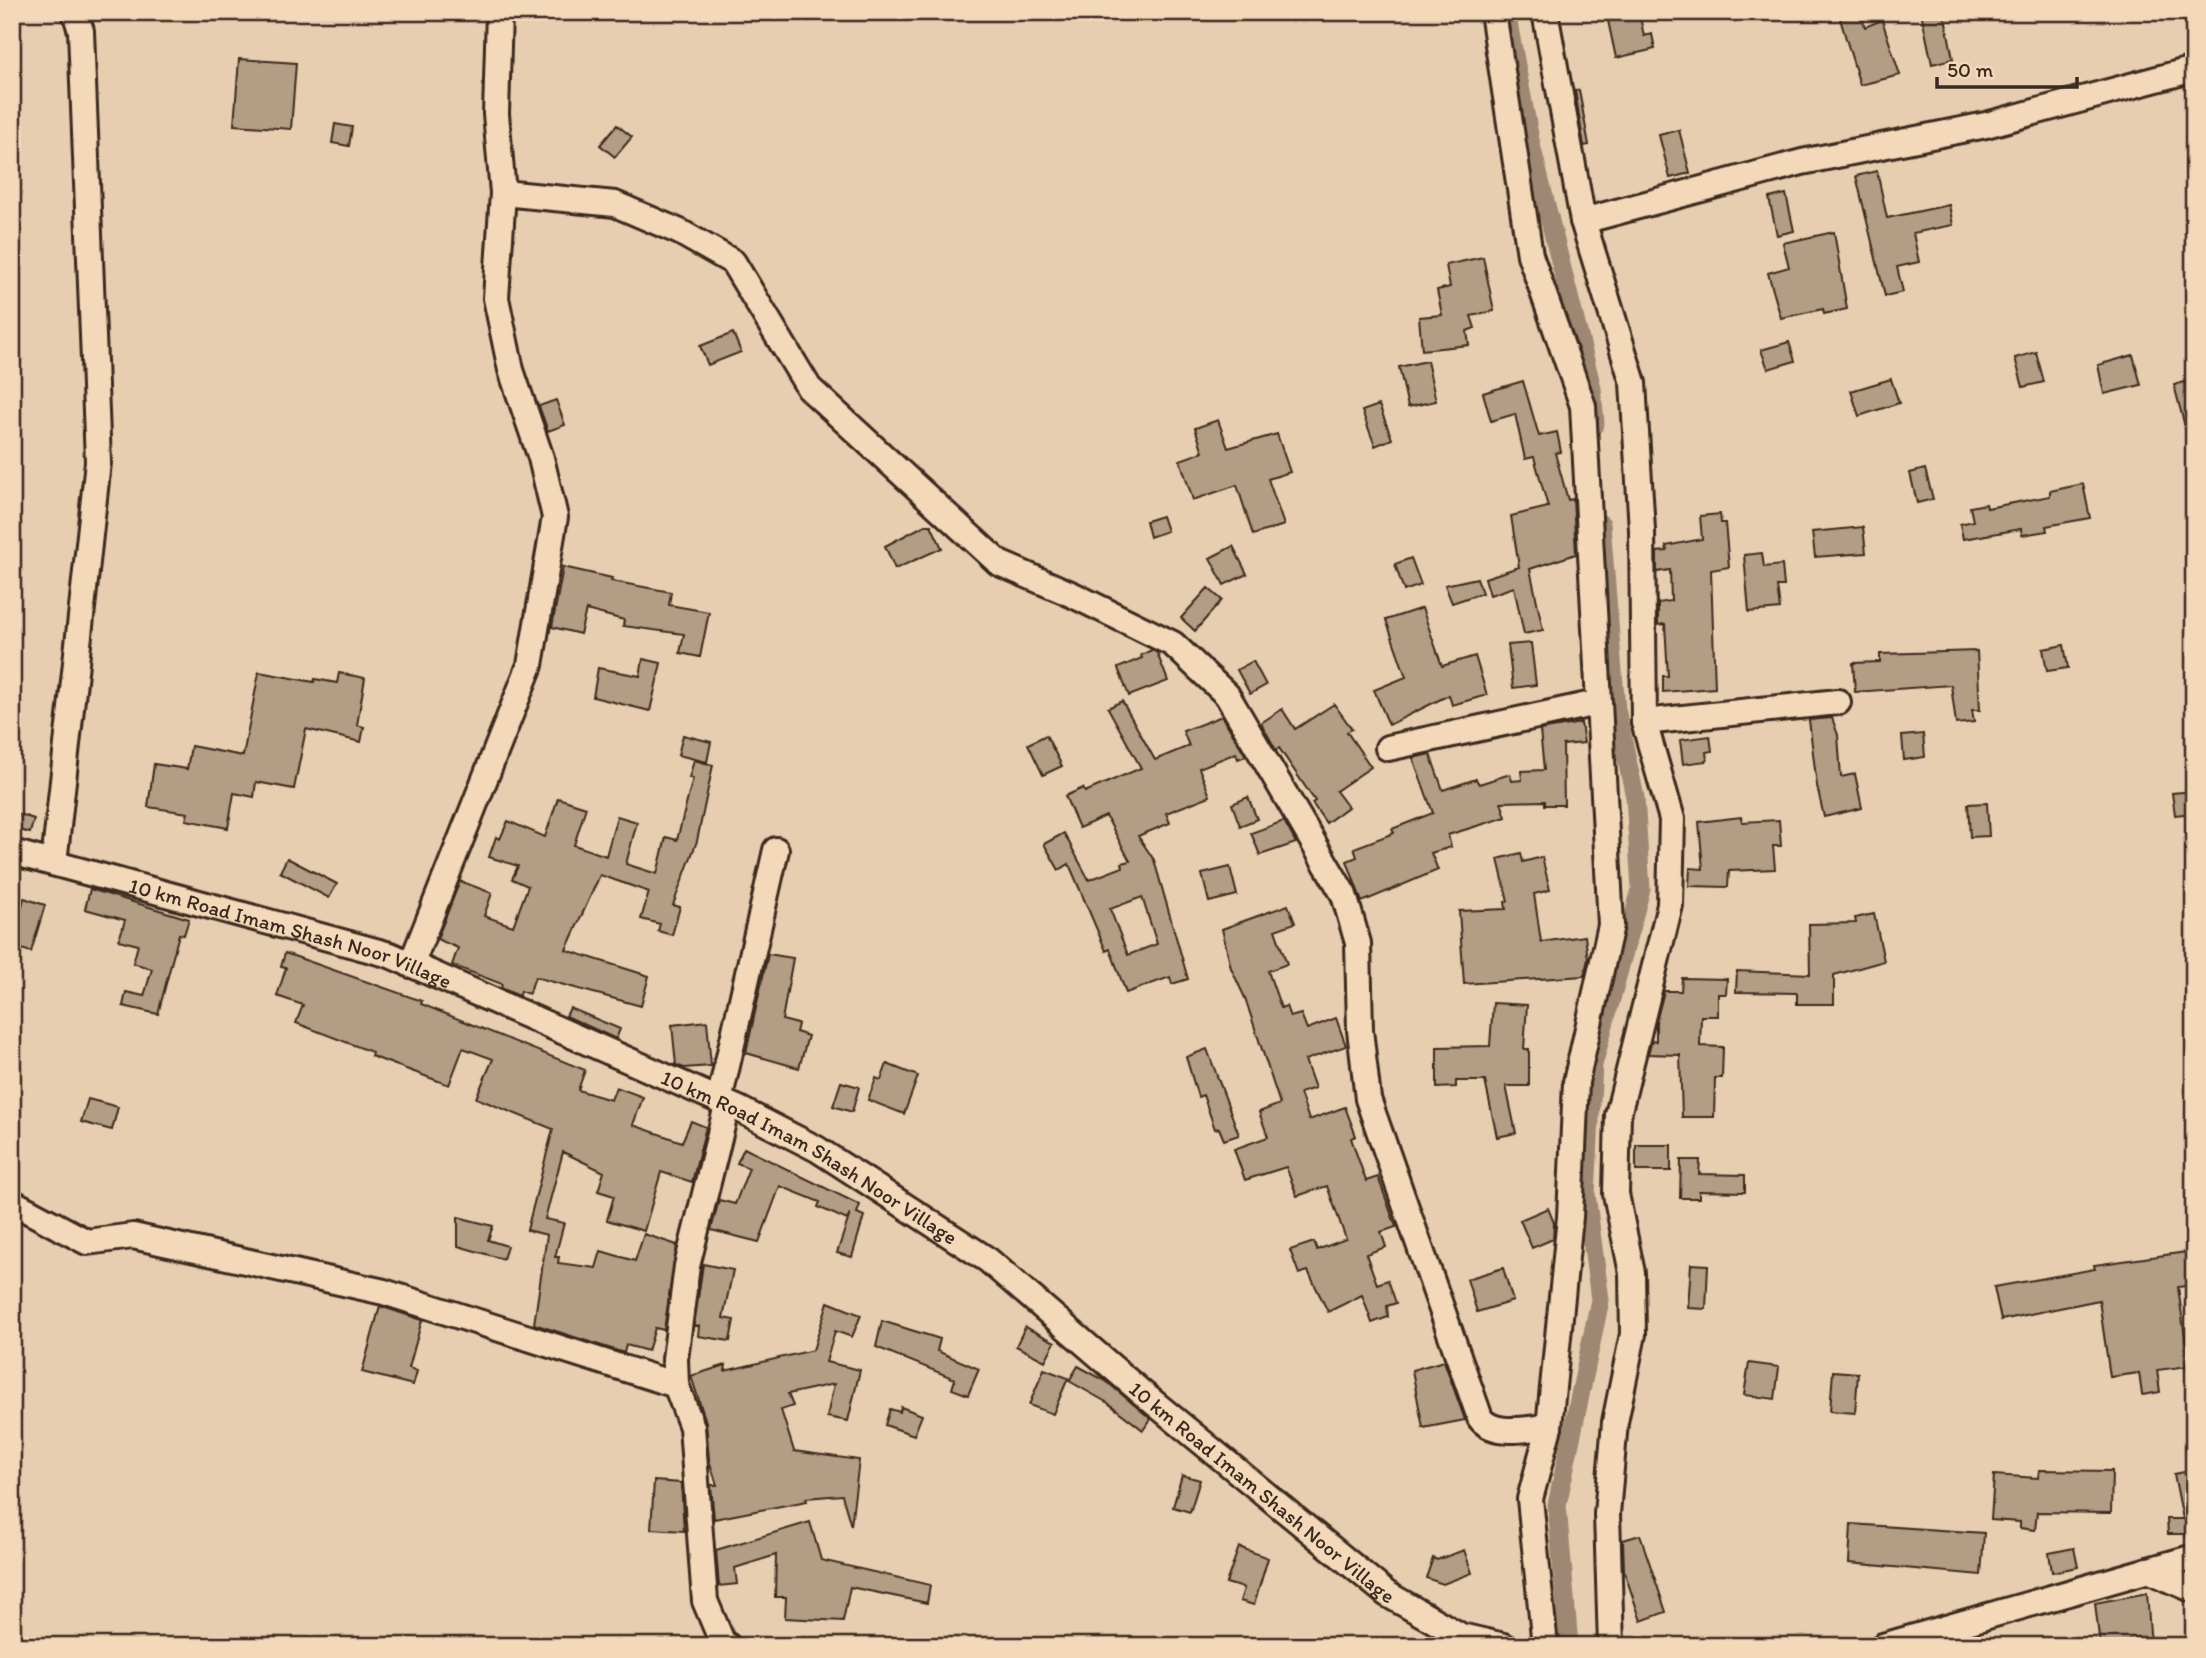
<svg xmlns="http://www.w3.org/2000/svg" width="2206" height="1658" viewBox="0 0 2206 1658" font-family="Itim,sans-serif">
	<style>
		.lines { fill: none; stroke-linecap: round; stroke-linejoin: round }
		.canal { stroke: #9f8873; stroke-width: 19 }
		.building { fill: #b49d85; stroke: #3b2a1e; stroke-width: 2; fill-rule: evenodd }
		.minor-casing { stroke: #3b2a1e; stroke-width: 30 }
		.minor { stroke: #f3d8ba; stroke-width: 24 }
		.labels { text-anchor: middle; dominant-baseline: central; stroke-width: 6; stroke-linejoin: round; paint-order: stroke }
		.street-label { font-size: 21px; fill: #3b2a1e; stroke: #f3d8ba }
	</style>
	<rect width="100%" height="100%" fill="#e8ceb1"/>
	<filter id="ink" filterUnits="userSpaceOnUse"><feTurbulence type="fractalNoise" baseFrequency=".0143" numOctaves="2"/><feDisplacementMap in="SourceGraphic" scale="14" xChannelSelector="R" yChannelSelector="G"/><feConvolveMatrix kernelMatrix="1 2 1 2 8 2 1 2 1" color-interpolation-filters="sRGB"/></filter>
	<g filter="url(#ink)">
		<g class="lines">
			<path class="canal" d="M1506,12l25,133 61,243 3,36
				M1569,1645l-12,-140 43,-205 -14,-106 7,-129 48,-176 -6,-92 -19,-88 -15,-185"/>
		</g>
		<path class="building" d="M1624,12h15l5,24 8,-2 3,15 -39,9 -9,-42z
			M1838,12h22l5,15 17,-7 18,55 -40,10z
			M1921,12h23l9,47 -21,5z
			M239,59l57,4 -5,66 -57,-4z
			M1579,90l10,55 -5,1 -9,-55z
			M335,124l17,3 -3,19 -17,-3z
			M617,125l15,12 -17,20 -15,-12z
			M1679,130l11,43 -20,5 -11,-43z
			M1877,171l10,47 62,-13 4,20 -40,8 6,29 -22,5 6,25 -18,4 -29,-120z
			M1786,194l8,37 -17,4 -8,-37z
			M1834,232l13,77 -23,5 -1,-5 -42,9 -13,-45 21,-6 -6,-24z
			M1483,257l11,54 -23,5 4,12 -8,3 2,14 -47,5 -3,-33 23,-2 -5,-25 13,-3 -4,-22z
			M733,333l8,19 -33,13 -8,-19z
			M1789,342l6,19 -27,8 -7,-19z
			M2036,352l8,30 -21,5 -8,-29z
			M2133,355l8,30 -37,9 -6,-29z
			M1427,361l9,40 -28,6 -9,-40z
			M1891,379l8,24 -40,13 -8,-25z
			M2194,379v62l-5,1 -15,-57z
			M1523,381l16,55 18,-4 4,20 -6,1 13,47 5,-1 3,55 -46,15 13,61 -19,4 -10,-47 -24,8 -5,-17 34,-11 -8,-51 37,-9 -14,-50 -9,2 -10,-45 -24,7 -8,-28z
			M556,400l9,25 -17,6 -9,-25z
			M1379,405l13,34 -17,7 -13,-35z
			M1218,420l10,28 49,-14 13,38 -22,7 16,46 -31,10 -16,-50 -44,15 -13,-40 23,-8 -8,-24z
			M1925,469l8,30 -16,4 -7,-30z
			M2083,484l7,34 -44,8 1,5 -25,4 -1,-6 -58,10 -3,-15 13,-3 -3,-14 16,-3 1,4 63,-12v-5z
			M1720,514l1,9h4l4,44 -18,3 4,118 -52,4v-16h5l-3,-52 -7,1v-22l13,-2 -1,-31 -13,2v-20l10,-1 -1,-5 36,-7 -2,-23z
			M1162,516l5,15 -17,6 -4,-16z
			M925,525h6l11,23 -47,21 -10,-23z
			M1863,527l3,26 -51,4 -3,-25z
			M1233,546l14,28 -23,11 -14,-27z
			M1762,553l2,14 18,-2 2,21h-7l3,23 -31,3 -5,-57z
			M1411,558l10,27 -17,6 -9,-27z
			M563,567l49,11 -1,3 60,11 -2,13 40,7 -9,45 -20,-4 4,-19 -61,-8 1,-6 -38,-10 -6,24 -28,-7z
			M1477,578l5,15 -30,10 -7,-18z
			M1208,588l14,12 -27,31 -14,-13z
			M1422,608l20,58 33,-10 12,39 -35,10 -3,-10 -60,30 -15,-35 32,-13 -20,-57z
			M1531,643l5,42 -23,3 -5,-43z
			M2064,645l4,23 -21,3 -4,-22z
			M1152,650l5,3 11,28 -39,15 -11,-28 24,-10 -1,-3z
			M1977,651l3,59h-8l2,12 -18,2 -5,-39 -96,7 -2,-29 27,-1v-8z
			M643,659l18,4 -11,48 -57,-14 5,-29 42,8z
			M1253,661l13,24 -16,9 -13,-24z
			M259,672l55,10 1,-3 22,4 2,-10 26,5 -8,47 7,2 -3,15 -55,-13 -12,60 -38,-7 -2,15 -20,-4 -6,35 -42,-8 2,-7 -40,-6 6,-43 33,5 4,-23 52,10z
			M1122,701l33,59 34,-14 -6,-15 39,-15 24,40 -8,3 -2,-6 -37,15 11,28 -44,17 4,10 -32,13 16,24 34,119 -16,5 -2,-7 -44,16 -16,-44 -4,2 -37,-87 -10,6 -15,-26 20,-11 25,47 34,-13 -1,-4 8,-2 -24,-45 -27,12 -14,-32 18,-8 2,4 56,-24 -33,-60zM1142,897l15,47 -29,11 -18,-46z
			M1334,704l18,25 -5,3 24,35 -35,24 12,16 -22,16 -14,-20 3,-2 -36,-53 -3,2 -15,-27 21,-14 13,20z
			M1832,718l6,17 3,42 14,-3 7,34 -38,9 -7,-31 -8,-66z
			M1581,723l3,20 -21,2 1,60h-19v-4l-44,1 5,15 -58,18 3,12 -20,6 7,17 -76,32 -15,-41 10,-4 -3,-9 40,-15 -2,-4 41,-16 -20,-55 17,-4 13,36 33,-11 3,5 31,-10 2,7 10,-1 -1,-9 23,-1 -4,-40z
			M1923,734l2,23 -21,3 -2,-24z
			M683,735l28,7 -4,20 -29,-7z
			M1046,735l16,31 -19,9 -15,-31z
			M1710,736l2,15 -6,1 1,9 -24,3 -3,-24z
			M694,760l19,5 -16,76 -24,64 7,2 -8,28 -14,-4 2,-7 -19,-5 8,-27 -49,-17 -34,75 83,26 -8,30 -106,-29 -6,17 -8,-3 -2,5 -18,-8 1,-4 -50,-19 6,-17 -21,-9 23,-58 32,12 -8,23 29,10 15,-40 -16,-7 6,-13 -29,-9 7,-20 4,2 8,-18 37,16 13,-39 28,9 -12,38 32,11 11,-40 20,6 -11,42 31,10 9,-37 11,3 16,-62h-4z
			M2194,791v22l-19,2 -3,-22z
			M1248,797l9,22 -17,7 -8,-22z
			M1987,803l2,33 -19,1 -2,-33z
			M12,812l22,7 -4,14 -18,-5z
			M1741,817l1,5 37,-2 2,26h-8l2,23 -46,2 -1,16 -39,-1 1,-18 13,1 -4,-47z
			M1284,821l12,22 -36,12 -9,-22z
			M1521,853l2,9 19,-5 8,33 -16,4 7,48 44,-6 3,23 -4,17 -120,8 -5,-73 47,-2 -1,-7 3,-1 -10,-42z
			M287,858l50,26 -8,14 -49,-26z
			M1230,867l7,28 -28,7 -7,-28z
			M90,889l99,30 -5,16 -5,-1 -21,80 -35,-8 3,-14 18,4 8,-27 -19,-6 5,-18 -19,-5 6,-20 -40,-11z
			M24,898l21,7 -14,47 -19,-6z
			M1288,905l7,18 -20,7 12,34 -19,7 13,37 5,-2 4,11 11,-3 6,15 29,-11 10,28 -41,14 10,28 -15,5 9,27 36,-13 11,29 -5,2 15,43 12,-4 18,50 -15,5 5,15 -20,7 11,30 11,-4 8,23 -9,3 1,11 -16,6 -10,-28 -34,17 -20,-41 -9,3 -9,-24 24,-8 3,8 29,-11 -19,-53 -30,10 -11,-29 -41,13 -11,-31 34,-12 -9,-25 21,-8 -35,-106 -14,-30 -9,-39z
			M1874,914l10,47 -50,14v29h-37v-11l-61,-1 1,-21 73,3 -1,-50 47,-1 -1,-5z
			M285,953l137,48 -1,3 164,66 -7,20 33,10 5,-13 27,10 -10,28 49,17 9,-21 15,6 -14,55 -31,-10 -17,59 -37,-11 7,-24 -16,-5 6,-19 -41,-20 -18,67 19,4 -9,34h4l-1,6 38,5 5,-17 34,10 9,-27 33,11 -13,85 -9,-2 -7,23 -22,-6 -2,8 -90,-29 13,-89 -20,-5 26,-101 -77,-31 17,-39 -30,-11 -14,37 -78,-29 1,-4 -76,-29 7,-18 -26,-9 9,-28 -5,-1z
			M768,954l25,4 -11,62 16,4 -2,8 12,4 -9,32 -53,-15z
			M1682,978l45,1 -1,15h-8v22h-17l-1,30 23,1 -1,31h-7l-1,39h-32l-2,-62 -32,-1 4,-14 4,1v-19l8,-31h17z
			M1493,1003l34,2 -3,44h5v37h-23l10,47 -19,4 -12,-56h-29v6l-19,1v-41l53,-1z
			M570,1008l50,21 -4,10 -50,-23z
			M707,1021l4,45 -27,2 -8,-3 -4,-40z
			M1207,1049l32,86 -15,5 -5,-12 -4,1 -12,-34 -5,2 -12,-40z
			M887,1064l31,12 -14,38 -36,-14 8,-22 5,2z
			M841,1082l18,5 -7,25 -19,-6z
			M88,1099l30,8 -6,23 -31,-8z
			M1636,1145h35v26h-35z
			M744,1148l116,57 -3,8 7,3 -12,41 -15,-4 13,-39 -3,6 -29,-13 2,-5 -40,-16 -21,56 -48,-12 8,-30 16,4 14,-36 -12,-5z
			M1681,1160h19l-1,14 46,1v17l-46,-1v7h-19z
			M1548,1208l6,15 -1,16 -21,9 -12,-28z
			M458,1217l35,9 -5,14 19,6 -4,13 -45,-13z
			M2194,1251v34l-16,2 11,79 -32,4 3,22 -18,3 -3,-22 -29,4 -11,-77 -98,20 -7,-33 101,-18 -1,-4z
			M703,1264l30,6 -10,48 11,2 -4,21 -32,-5 1,-10h-5z
			M1691,1264l17,1 -2,44 -18,-1z
			M1503,1268l10,33 -36,11 -10,-33z
			M828,1302l33,13 -9,22 -17,-6 -9,31 34,8 -12,51 -21,-4 7,-33 -46,10 5,12 -12,4 13,41 65,9 -8,66 -9,-31 -36,3 1,3 -93,18 -3,-34h6l-8,-25 -3,-38 -15,-46 35,-11 -1,6 88,-21z
			M380,1306l42,14 -13,48 8,3 -4,14 -51,-13z
			M882,1321l58,18 -3,12 42,18 -11,26 -16,-6 3,-10 -79,-32z
			M1025,1327l30,15 -10,19 -29,-15z
			M1444,1361l21,59 -42,8 -11,-58z
			M1749,1363l30,4 -4,32 -31,-4z
			M1078,1366l28,15 45,38 -8,11 -35,-27 -39,-22z
			M1044,1369l24,9 -15,36 -24,-9z
			M1833,1371l25,2 -3,40 -25,-2z
			M901,1407l21,8 -8,20 -29,-10 5,-16 10,3z
			M2039,1470l73,1 -1,42 -74,-1 -2,18 -15,-2v-6l-29,-2 3,-45 44,3z
			M2194,1470v67l-8,1 -1,-4h-17l-1,-15h16l-9,-45z
			M1182,1475l18,5 -10,32 -17,-5z
			M654,1481l27,2 3,48 -33,-2z
			M810,1522l11,38 109,25 -3,18 -77,-16 -7,34 -58,-3 1,-21h-11l1,-42 -41,13 2,16 -18,2 -3,-36z
			M1851,1524l133,9 -3,42 -132,-12z
			M1640,1535l26,77 -25,9 -17,-50 -1,-31z
			M1239,1547l29,11 -14,47 -14,-4 4,-13 -18,-5z
			M2074,1548l4,19 -26,5 -3,-19z
			M1464,1550l8,23 -29,11 -17,-6 7,-20 4,2z
			M2147,1593l4,53h-51l-5,-43z"/>
		<g class="lines">
			<g class="minor-casing">
				<g id="minor">
					<path d="M1493,12l37,243 53,151 28,519 -35,157 -6,135 -21,210 -19,72 15,147"/>
					<path d="M1545,12l38,209 50,162 9,147 2,192 28,97 -2,86 -52,210 -2,79 16,79 1,61 -18,88 -8,92 4,132"/>
					<path d="M503,193l112,11 65,28 53,30 76,126 190,175 74,32 100,49 54,51 117,200 14,48 2,87 8,69 112,319c14,19 47,10 69,9"/>
					<path d="M1583,221l219,-59 184,-37 208,-56"/>
					<path d="M1644,722l194,-20"/>
					<path d="M1388,748l209,-45"/>
					<path id="s1" d="M12,852l378,103 349,154 78,40 171,111 153,132 246,202 74,42 43,10"/>
					<path d="M54,863l44,-401 -17,-431 -6,-19"/>
					<path d="M411,965l119,-300 25,-148 -14,-59 -30,-88 -15,-72 7,-105 -7,-79 3,-102"/>
					<path d="M719,1101l57,-251"/>
					<path d="M727,1106l-40,160 -12,93 1,26 16,42 13,174 18,43 5,2"/>
					<path d="M12,1202l75,40 46,-6 251,56 292,93"/>
					<path d="M2148,1570l46,20"/>
					<path d="M1883,1646l311,-89"/>
				</g>
			</g>
			<use href="#minor" class="minor"/>
		</g>
	</g>
	<g class="labels">
		<g class="street-label">
			<text stroke="none"><textPath href="#s1" startOffset="290">10 km Road Imam Shash Noor Village</textPath></text>
			<text stroke="none"><textPath href="#s1" startOffset="858">10 km Road Imam Shash Noor Village</textPath></text>
			<text stroke="none"><textPath href="#s1" startOffset="1424">10 km Road Imam Shash Noor Village</textPath></text>
		</g>
	</g>
	<rect width="2206" height="1658" fill="none" stroke="#f3d8ba" stroke-width="42"/>
	<rect x="21" y="21" width="2164" height="1616" fill="none" stroke="#3b2a1e" stroke-width="2.5" filter="url(#ink)"/>
	<path d="M1937 77v10h140v-10" fill="none" stroke="#3b2a1e" stroke-width="3.5"/>
	<text x="1947" y="77" font-size="21" fill="#3b2a1e" stroke="#f3d8ba" stroke-width="5" paint-order="stroke">50 m</text>
</svg>
